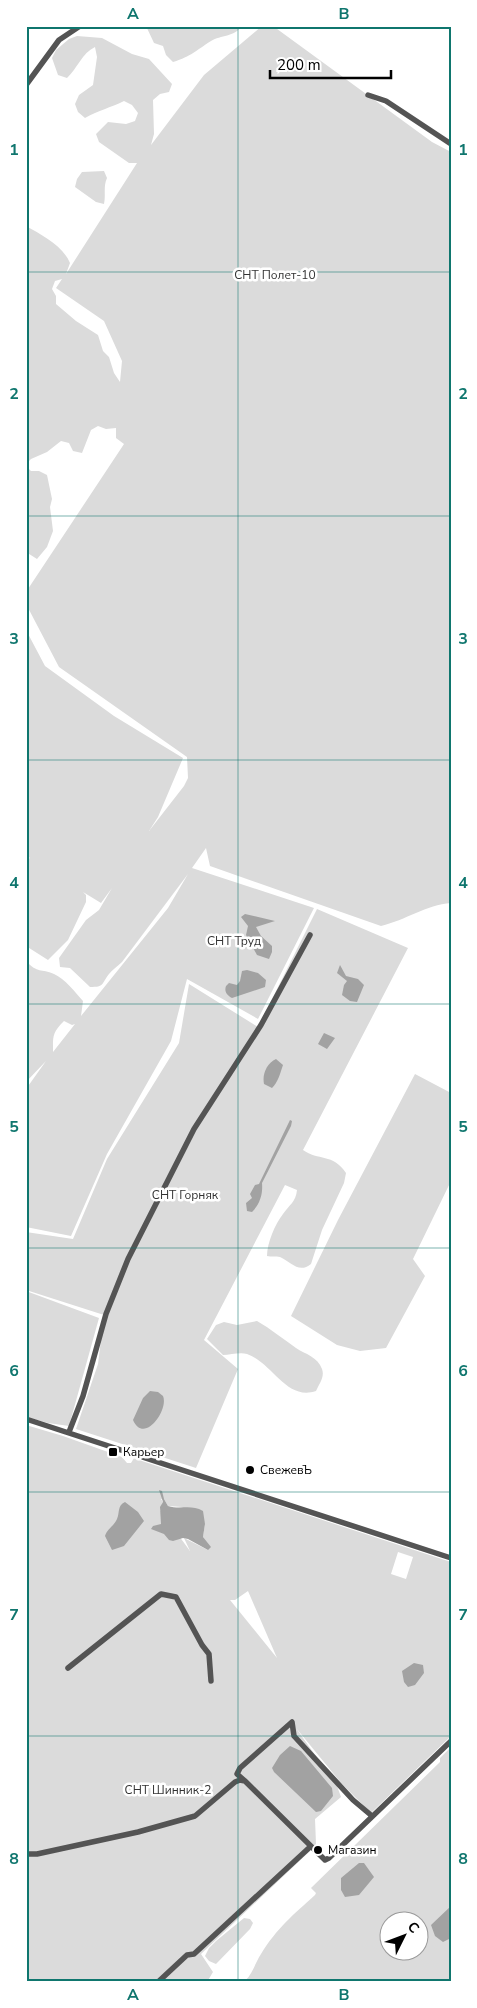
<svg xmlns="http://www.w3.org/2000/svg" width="477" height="2008" viewBox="0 0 477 2008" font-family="'Nunito Sans',sans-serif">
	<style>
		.green { fill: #dbdbdb; fill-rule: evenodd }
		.water { fill: #a2a2a2 }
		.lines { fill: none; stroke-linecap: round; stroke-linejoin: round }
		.minor { stroke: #545454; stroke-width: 5.5 }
		.grid { fill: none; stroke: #0f766e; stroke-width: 1; stroke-opacity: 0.55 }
		.poi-dot { fill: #000; stroke: #fff; stroke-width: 2 }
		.labels { text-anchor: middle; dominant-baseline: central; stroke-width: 5; stroke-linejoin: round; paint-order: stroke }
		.park-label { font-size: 12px; fill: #323232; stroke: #fff }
		.poi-label { font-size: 12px; fill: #000; stroke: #fff; text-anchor: start }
		.neatline { fill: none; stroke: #0f766e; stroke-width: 2 }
		.grid-label { font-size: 16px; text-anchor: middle; font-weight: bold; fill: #0f766e }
	</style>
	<rect width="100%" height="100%" fill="#fff"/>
	<path class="green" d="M146,26h96c-8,11 -21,9 -31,15 -16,10 -19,15 -38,21l-7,-7 -3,-9 -9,-3z
		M262,26h11l159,116 19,10v751c-25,2 -45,17 -70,23l-171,-60 -4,-18 -14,20 122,40 -56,111 -71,-40 -16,62 -64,113 -36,82 -45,-9v-138l20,-28 -20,21v-121c12,13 15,7 28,13 11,5 21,18 29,27l-2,15 87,-108 20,-34 -66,88c-4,4 -10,8 -13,12 -8,10 -4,13 -19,13l-20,-19 -10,-1 -1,-9 27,-38 13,-10 13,-22 -11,15 -18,-11 3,3v7l-18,38 -20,20 -22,-14v-86l4,-2 -4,-3v-225l19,36 69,50 69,42 -25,59 -9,14 35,-45 4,-8 -1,-21 -128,-90 -33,-63v-12l98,-148 -8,-6v-10l-10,1 -8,-3 -7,4 -9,23 -9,-2 -4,-8 -8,-2 -14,11 -16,7 -5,5v-238c16,9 37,20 44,37l-4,11 71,-111h-8l-30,-21 -3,-8 12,-12 18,2 9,-3 3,-8 -6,-8 -8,-4c-14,7 -25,9 -39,17l-7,-6 -3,-8 4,-9 14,-10 4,-28 -2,-10c-13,6 -18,22 -28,31l-9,-3 -6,-17 4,-8 13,-11 8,-3 25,2 30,16 17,5 23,25 -3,8 -9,2 -7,6 1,34 -3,11 53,-70zM62,279l-6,9 48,33 18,40 -2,21 -6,-9 -5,-16 -6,-6 -5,-16 -22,-14 -20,-17v-8l-4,-7 3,-8zM64,1021l8,4 3,-1 -22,28c0,-16 -1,-19 11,-31z
		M104,171l3,7c-4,9 -1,17 -3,26l-8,-2 -21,-15 2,-8 5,-7z
		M26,466l5,5h8l8,4 5,24 -2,8 3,24 -6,16 -10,12 -11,-7z
		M317,909l91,39 -105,202c15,11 30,3 43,23l-2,10 -22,47 -11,34c-12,10 -20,-2 -31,-7 -4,-1 -9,0 -13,-1 0,-13 8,-32 16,-42 6,-9 13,-12 14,-24l-12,-5 -81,155 34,29 -42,99 -120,-39 22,-65 6,-49 -78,-25v-58l47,7 34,-80 72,-116 10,-59 69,43z
		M415,1074l36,19v88l-38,78 12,17 -39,72 -26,3 -23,-6 -46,-29 47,-96z
		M26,1291l73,27 -30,108 -21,-3 -22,-6z
		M257,1321c14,8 26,18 39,27 9,6 22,9 26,21 3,8 -3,15 -6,22 -30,10 -43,-28 -69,-37 -7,-2 -17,1 -24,1l-16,-16 9,-14 8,-3 13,3z
		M26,1425l37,11 59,21 5,6h4l3,-5 8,3 309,101v174l-80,77 -29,-29 -46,-56 41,58 4,11 -26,22 1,25 -6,7 -109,103 12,18 -6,10h-181zM161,1499h3l4,7 14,1 23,17 -2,13 5,13 -24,-12 6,13 -30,-41 3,-8zM398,1552l15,5 -7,22 -15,-5zM248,1591l29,67 -47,-58h5z
		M451,1747v235h-219l2,-3 11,2c8,-8 10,-18 16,-27 16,-26 32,-39 54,-59l1,-2 -5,-5 129,-126v-4zM390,1920h30v30h-30z
		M244,1918l6,1 3,4 -3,6 -34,35 -7,-3 -4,-5 4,-8 7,-7z"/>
	<path class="water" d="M245,914l30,7 -19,6 5,9 11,10v6l-3,7 -12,-4 -11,-20 2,-9 -7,-9z
		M340,965l6,11 12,3 6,6 -7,17 -7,-1 -8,-6 2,-10 3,-4 -10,-8z
		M247,970l11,3 8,7 -1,7 -33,11c-5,-3 -8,-6 -6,-12l3,-3 8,2 3,-4 2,-10z
		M324,1033l11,5 -8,11 -9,-5z
		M276,1059l7,6c-3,9 -5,17 -11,23l-8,-4c-2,-10 3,-21 12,-25z
		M290,1120l2,1 -1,5 -29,57c1,11 -2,21 -10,29l-5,-1 -1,-8 6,-5 -2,-4 5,-9 4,-1z
		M150,1391l8,1 5,4c6,14 -19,49 -30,24l10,-22z
		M159,1490l3,1 2,8 4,7c12,4 23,-2 35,5l2,13 -2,13 8,10 -3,3 -20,-11 -5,-1 -10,3 -4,-1 -5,-6 -13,-5 2,-3 8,-2 -1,-17 3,-5z
		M125,1502l13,10 6,9 -20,25 -12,4 -7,-14c2,-7 9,-10 12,-17 3,-7 0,-13 8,-17z
		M414,1663l9,2 1,8 -9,12 -7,2 -4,-5 -2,-11z
		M290,1746l11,5 31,37 1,8 -12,15 -5,1 -42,-40 -2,-4 8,-13z
		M359,1863h5l10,14 -15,18 -14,2 -4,-7v-12z
		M451,1906v32l-8,4 -8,-6 -4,-11z"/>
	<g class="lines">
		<path class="minor" d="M26,85l33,-45 21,-14
			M368,95l18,6 65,43
			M26,1419l425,139
			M69,1432l14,-36 23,-82 22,-55 66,-130 67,-104 49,-90
			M68,1668l93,-74 15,3 26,48 7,9 2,27
			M245,1781l-8,-7 3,-6 52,-46 2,14 59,64 19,16
			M26,1854h11l101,-22 57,-16 40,-34 5,-2 5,1 80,79 4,-2 122,-117
			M158,1982l29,-27 7,-1 116,-107"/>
	</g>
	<path class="grid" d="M238,26v1956M26,272h425M26,516h425M26,760h425M26,1004h425M26,1248h425M26,1492h425M26,1736h425"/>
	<g class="poi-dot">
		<rect x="108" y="1447" width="10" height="10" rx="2.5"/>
		<circle cx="250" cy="1470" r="5"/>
		<circle cx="318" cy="1850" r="5"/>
	</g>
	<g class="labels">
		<g class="park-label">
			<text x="275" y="275">СНТ Полет-10</text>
			<text x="234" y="941">СНТ Труд</text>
			<text x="185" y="1195">СНТ Горняк</text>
			<text x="168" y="1790">СНТ Шинник-2</text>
		</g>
		<g class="poi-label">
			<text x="123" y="1452">Карьер</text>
			<text x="260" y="1470">СвежевЪ</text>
			<text x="328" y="1850">Магазин</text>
		</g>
	</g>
	<rect width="477" height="2008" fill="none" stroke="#ffffff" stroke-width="55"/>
	<g transform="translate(404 1936) rotate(48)"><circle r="24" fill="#ffffff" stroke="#999999"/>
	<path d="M0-4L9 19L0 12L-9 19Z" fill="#000000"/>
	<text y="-8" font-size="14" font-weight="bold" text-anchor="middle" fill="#000000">С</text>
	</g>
	<path d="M270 70v8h121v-8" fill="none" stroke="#000000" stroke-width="2.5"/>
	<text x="277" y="70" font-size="15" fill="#000000" stroke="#ffffff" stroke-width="4" paint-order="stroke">200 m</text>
	<rect x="28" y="28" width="422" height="1952" class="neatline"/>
	<g class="grid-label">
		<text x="133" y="19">A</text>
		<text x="344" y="19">B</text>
		<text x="14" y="155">1</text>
		<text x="463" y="155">1</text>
		<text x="14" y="399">2</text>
		<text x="463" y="399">2</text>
		<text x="14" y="644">3</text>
		<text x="463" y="644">3</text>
		<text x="14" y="888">4</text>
		<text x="463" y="888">4</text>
		<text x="14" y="1132">5</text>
		<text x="463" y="1132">5</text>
		<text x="14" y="1376">6</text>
		<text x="463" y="1376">6</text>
		<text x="14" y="1620">7</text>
		<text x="463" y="1620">7</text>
		<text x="14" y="1864">8</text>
		<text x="463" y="1864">8</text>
		<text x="133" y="2000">A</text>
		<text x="344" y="2000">B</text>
	</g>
</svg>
